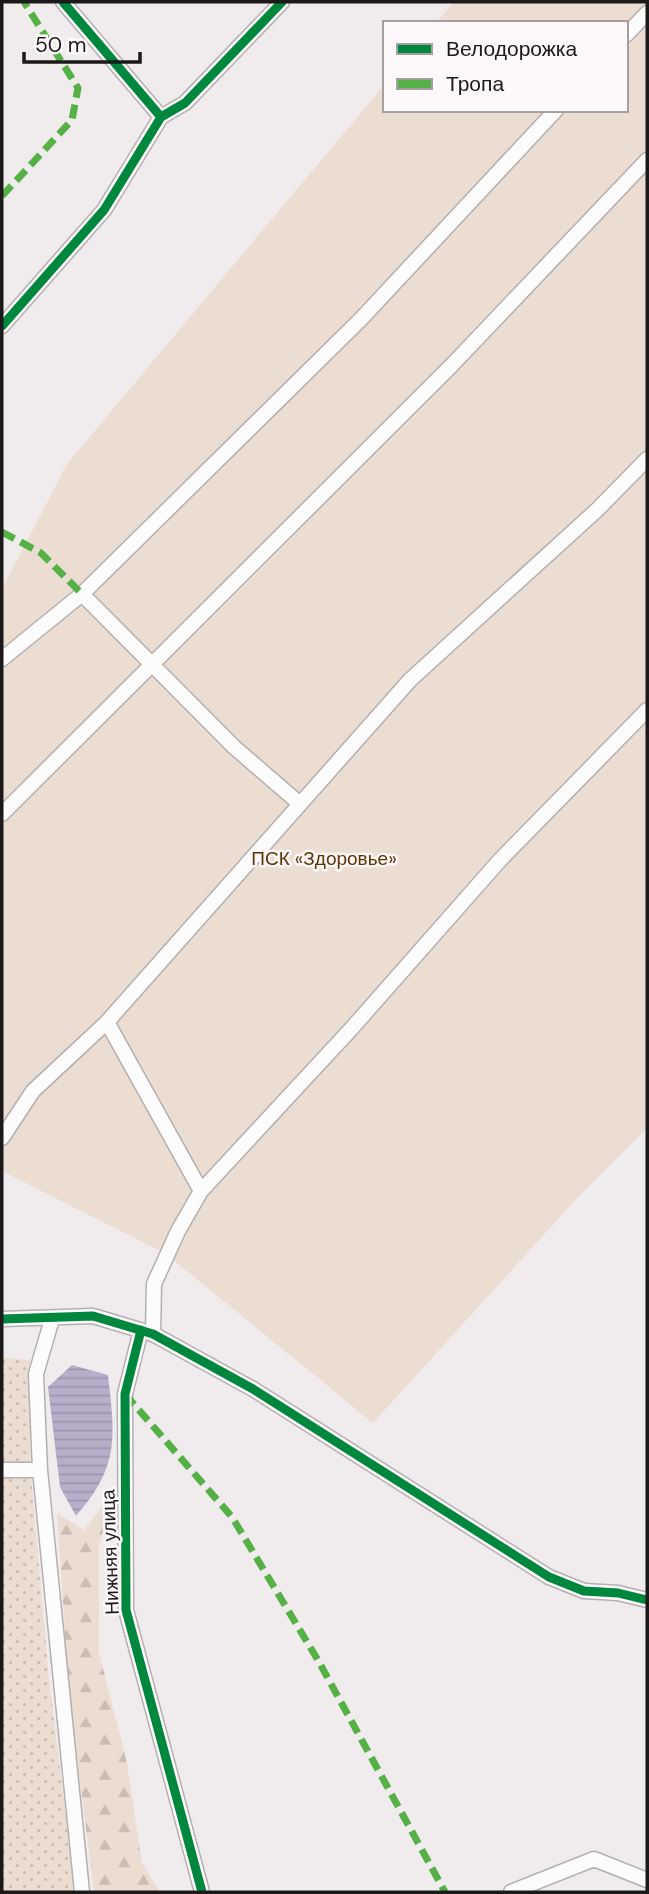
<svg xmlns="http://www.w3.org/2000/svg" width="649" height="1894" viewBox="0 0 649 1894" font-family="'DM Sans',sans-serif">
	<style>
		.grass { fill: url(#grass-dots) }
		.forest { fill: url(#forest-firs) }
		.green { fill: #ecddd2 }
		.water { fill: url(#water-rules) }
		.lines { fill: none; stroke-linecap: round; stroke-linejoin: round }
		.minor-casing { stroke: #b2b0b0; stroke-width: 17 }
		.minor { stroke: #fdfcfc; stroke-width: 14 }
		.quiet { stroke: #55b145; stroke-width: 7; stroke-dasharray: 14 7; stroke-linecap: butt }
		.cycleway-casing { stroke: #fff8fa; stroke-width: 13 }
		.cycleway { stroke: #00873e; stroke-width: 9 }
		.labels { text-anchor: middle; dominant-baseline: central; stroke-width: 5; stroke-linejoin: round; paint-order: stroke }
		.park-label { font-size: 19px; fill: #5e3400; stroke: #fff8fa }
		.street-label { font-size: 19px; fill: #1b1919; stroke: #fff8fa }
	</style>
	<defs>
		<pattern id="grass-dots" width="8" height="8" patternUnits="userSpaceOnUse" patternTransform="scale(1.75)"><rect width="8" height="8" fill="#ecddd2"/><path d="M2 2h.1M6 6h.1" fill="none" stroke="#cabdb4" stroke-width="1.8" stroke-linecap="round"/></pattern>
		<pattern id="forest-firs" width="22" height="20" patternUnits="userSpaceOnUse" patternTransform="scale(1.75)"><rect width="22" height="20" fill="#ecddd2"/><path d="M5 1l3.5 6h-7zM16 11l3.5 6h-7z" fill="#cabdb4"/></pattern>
		<pattern id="water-rules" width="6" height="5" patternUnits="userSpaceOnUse" patternTransform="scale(1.75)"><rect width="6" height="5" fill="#b7aec9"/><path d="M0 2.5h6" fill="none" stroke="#9d95ac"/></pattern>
	</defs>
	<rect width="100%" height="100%" fill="#f0eced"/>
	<path class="grass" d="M2,1358l28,2v105l19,213 26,214h-73z"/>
	<path class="forest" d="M112,1494l-13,53v106l28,110 15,100 18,29h-66l-25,-198 -12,-181 27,17z"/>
	<path class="green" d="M454,2h193v1126l-68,68 -206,227 -207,-169 -164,-83v-582l65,-125 318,-380v26h241v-87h-190z"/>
	<path class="water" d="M72,1365l36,10c7,62 12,91 -32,141l-16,-29 -12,-100z"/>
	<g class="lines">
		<g class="minor-casing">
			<path id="minor" d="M63,2l98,115 24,-14 97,-101
				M626,35l21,-22
				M2,326l102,-116 57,-93
				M82,594l152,153 66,57
				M2,659l80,-65 279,-275 195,-209
				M2,814l449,-448 196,-206
				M2,1138l31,-47 74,-69
				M201,1191l-94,-169 303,-342 188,-171 49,-50
				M2,1319l91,-3 60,18 100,55 296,188 35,14 34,2 29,7
				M52,1319l-16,55 4,96 42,422
				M141,1330l-16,64 1,216 76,282
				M153,1334l1,-50 24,-53 23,-40 151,-163 148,-168 147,-150
				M2,1470h38
				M511,1892l83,-33 53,21"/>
		</g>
		<use href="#minor" class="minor"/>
		<path class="quiet" d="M2,196l70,-76 6,-32 -54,-86
			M2,532l39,21 41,41
			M125,1394l107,123 87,145 126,230"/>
		<g class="cycleway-casing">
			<path id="cycleway" d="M63,2l98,115 24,-14 97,-101
				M2,326l102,-116 57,-93
				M2,1319l91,-3 60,18 100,55 296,188 35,14 34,2 29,7
				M141,1330l-16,64 1,216 76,282"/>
		</g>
		<use href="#cycleway" class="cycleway"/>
	</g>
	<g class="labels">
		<g class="park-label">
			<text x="324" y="858">ПСК «Здоровье»</text>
		</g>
		<g class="street-label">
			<text transform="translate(110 1552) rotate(-92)">Нижняя улица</text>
		</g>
	</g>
	<rect width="649" height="1894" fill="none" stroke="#1b1919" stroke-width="7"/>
	<rect x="383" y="21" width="245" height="91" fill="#fff8fa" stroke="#a49fa0" stroke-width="2"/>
	<rect x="397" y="44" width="35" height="10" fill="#00873e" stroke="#a49fa0" stroke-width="2"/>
	<text x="446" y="56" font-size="21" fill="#1b1919">Велодорожка</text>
	<rect x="397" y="79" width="35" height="10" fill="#55b145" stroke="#a49fa0" stroke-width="2"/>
	<text x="446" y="91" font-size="21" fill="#1b1919">Тропа</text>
	<path d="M24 52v10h116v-10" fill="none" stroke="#1b1919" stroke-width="3.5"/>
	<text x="35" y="52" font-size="21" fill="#1b1919" stroke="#fff8fa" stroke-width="5" paint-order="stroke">50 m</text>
</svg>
